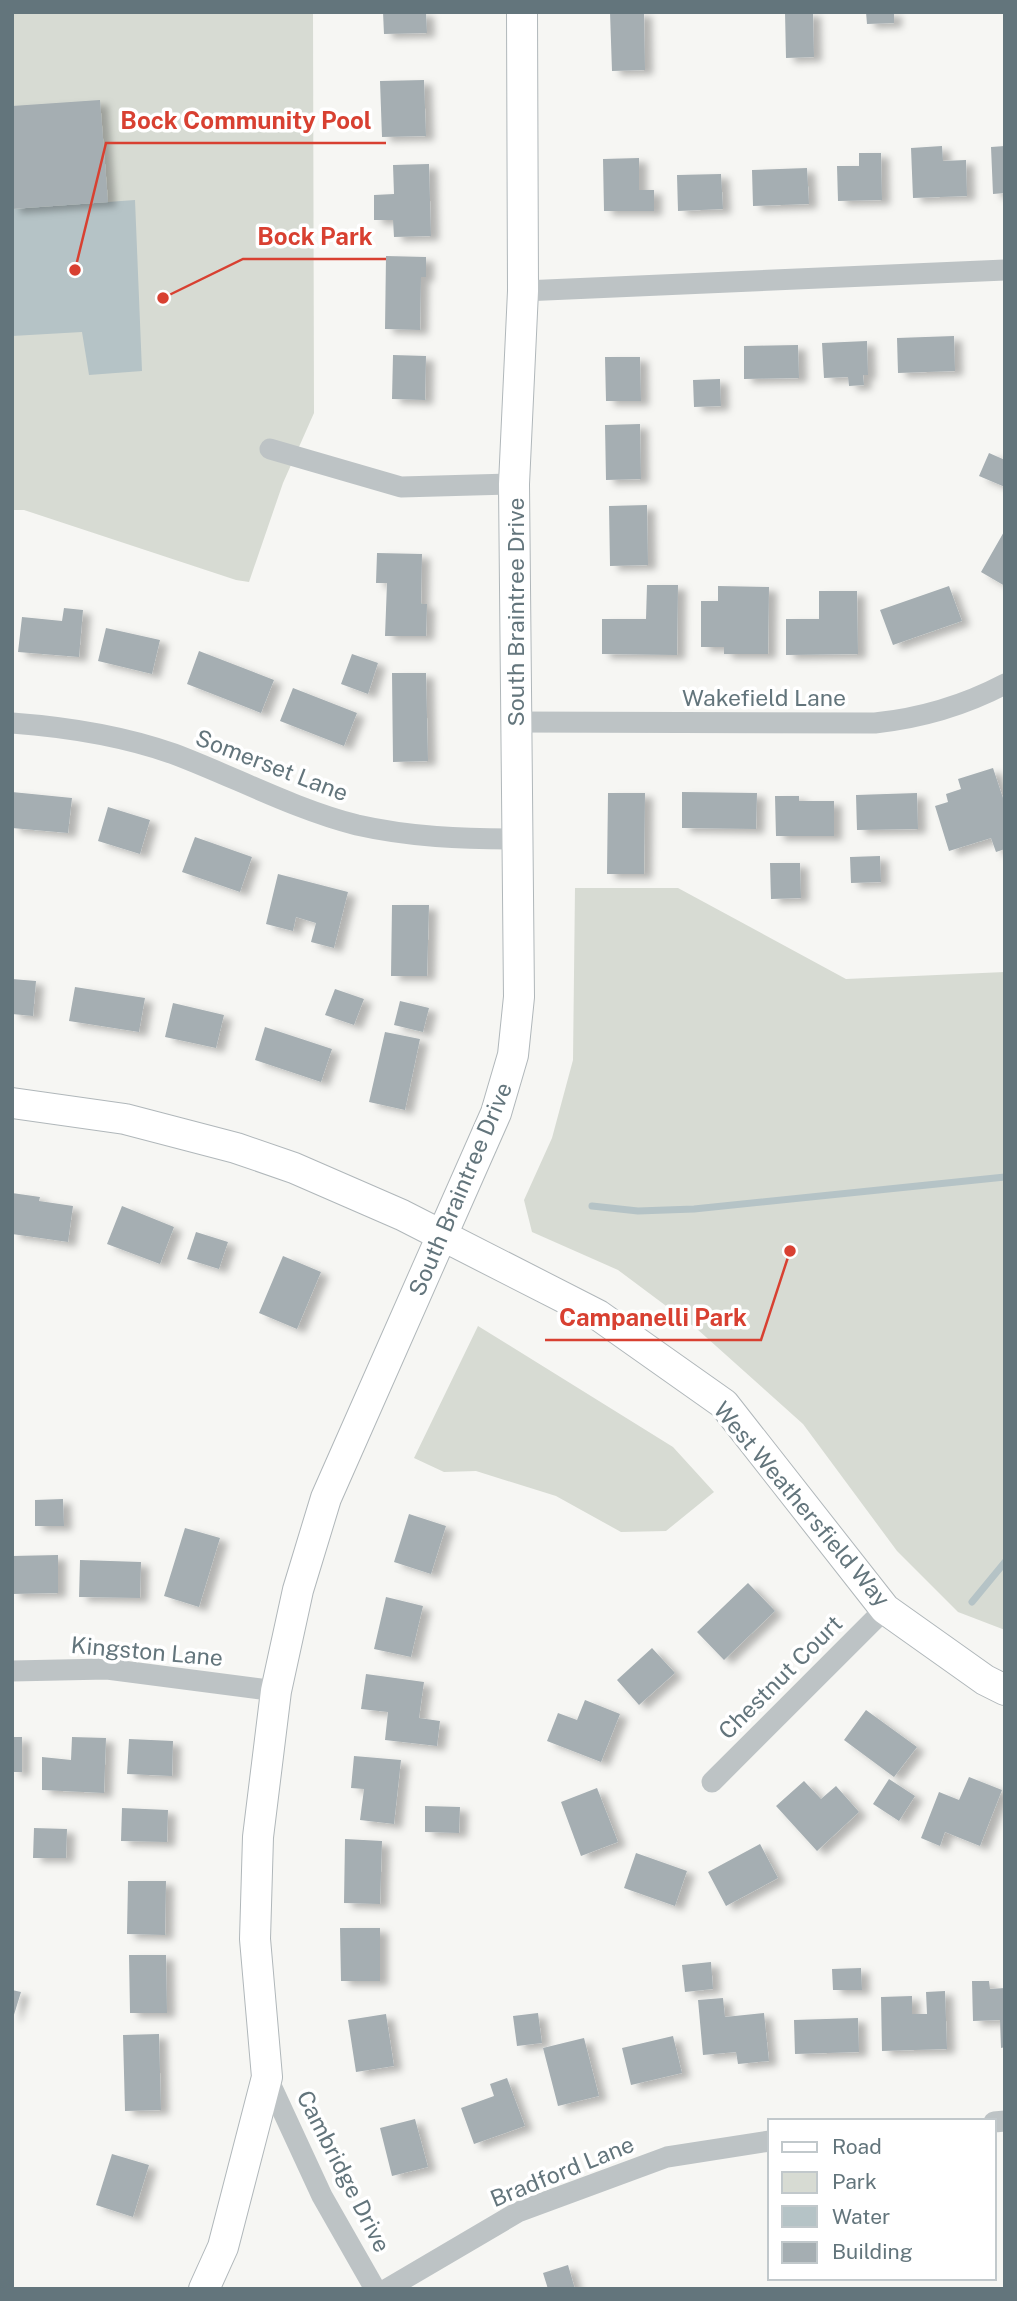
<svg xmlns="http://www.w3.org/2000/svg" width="1017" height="2301" viewBox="0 0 1017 2301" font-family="'Public Sans',sans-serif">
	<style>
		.green { fill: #d7dbd3 }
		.water { fill: #b5c3c6 }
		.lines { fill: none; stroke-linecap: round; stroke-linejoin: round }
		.stream { stroke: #b5c3c6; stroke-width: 7 }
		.building { fill: #a5aeb2; filter: url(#shadow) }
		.secondary-casing { stroke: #b0b7ba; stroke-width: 32 }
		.street { stroke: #bdc3c5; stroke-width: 21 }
		.secondary { stroke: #fff; stroke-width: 30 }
		.labels { text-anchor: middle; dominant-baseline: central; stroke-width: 7; stroke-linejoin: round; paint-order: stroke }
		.street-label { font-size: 23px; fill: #63757c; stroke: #fff }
		.leader { fill: none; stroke: #d84031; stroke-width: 2.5 }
		.callout-dot { fill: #d84031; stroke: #fff; stroke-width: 2.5 }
		.callout-label { font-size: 24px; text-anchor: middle; font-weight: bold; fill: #d84031; stroke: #fff; stroke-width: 7; stroke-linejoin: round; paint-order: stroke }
	</style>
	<defs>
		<filter id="shadow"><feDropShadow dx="8" dy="4.5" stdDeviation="3.5" flood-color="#0004"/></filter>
	</defs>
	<rect width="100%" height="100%" fill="#f6f6f3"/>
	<path class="green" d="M12,12h301l1,401 -31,70 -34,99 -13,-2 -212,-70h-12z
		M575,888h103l168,91 159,-7v658l-47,-18 -61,-61 -94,-127 -106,-95 -79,-59 -86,-38 -8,-32 28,-62 21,-78z
		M478,1326l195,121 41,45 -48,39 -45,1 -65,-36 -80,-25 -32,1 -30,-14z"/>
	<path class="water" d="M135,200l7,171 -53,4 -7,-43 -70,4v-127z"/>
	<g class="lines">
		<path class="stream" d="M592,1206l46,5 56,-2 311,-32
			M972,1602l33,-40"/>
	</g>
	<path class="building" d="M383,12h43l1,21 -43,1z
		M610,12h34l1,58 -33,1z
		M785,12h28l1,45 -28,1z
		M866,12h28v11l-27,1z
		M424,80l2,56 -44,1 -2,-56z
		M100,100l8,102 -96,7v-103z
		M942,146l1,15 23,-1 1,36 -54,2 -2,-50z
		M1005,146v47l-12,1 -2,-47z
		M859,153h22l1,47 -44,1 -1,-35h22z
		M639,158v32h15v21h-50l-1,-52z
		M429,164l2,72 -37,1 -1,-17h-19v-25l20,-1 -1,-29z
		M807,168l2,36 -56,2 -1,-36z
		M721,174l2,35 -45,2 -1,-36z
		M386,256l40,1v20h-5l-1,53 -35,-1z
		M954,336l1,35 -57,2 -1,-35z
		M867,341l1,34h-5l1,10 -15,1 -1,-9 -24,1 -2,-35z
		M798,345l1,33 -55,1v-33z
		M393,355l33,1 -1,44 -33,-1z
		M605,357h35l1,44h-35z
		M720,379l1,27 -27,1 -1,-27z
		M640,424l1,55 -35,1 -1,-55z
		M989,453l16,7v27l-26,-11z
		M647,505l1,60 -38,1 -1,-60z
		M1005,530v56l-24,-14z
		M377,553l45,1 -1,50h6l-1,32h-41l2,-53h-11z
		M647,585h31l-1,70 -75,-1v-35h44z
		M718,586l51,1 -1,67h-44v-7h-23v-46h17z
		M949,586l13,35 -69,24 -13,-35z
		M819,591h38l1,63 -72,1v-36h33z
		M64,608l19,2 -4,47 -61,-5 4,-35 40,4z
		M106,628l54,12 -8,34 -54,-13z
		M199,651l75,29 -13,33 -74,-29z
		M352,654l26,9 -10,31 -27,-10z
		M392,673h34l2,88 -35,1z
		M293,688l64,25 -13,33 -64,-25z
		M993,768l12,36v45l-9,3 -5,-14 -42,13 -14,-45 13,-4 -2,-8 15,-5 -3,-10z
		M12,792l60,6 -4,35 -56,-5z
		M682,792l75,1 -1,36 -74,-1z
		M608,793h37l-1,81h-37z
		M917,793l1,36 -61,1 -1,-35z
		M775,796h24v5h35v35h-58z
		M108,807l42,13 -10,34 -42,-13z
		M195,837l57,20 -12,35 -58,-20z
		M880,856l1,26 -30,1 -1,-26z
		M770,863h30l1,35 -30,1z
		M278,874l70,18 -14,56 -23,-6 5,-19 -20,-6 -3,14 -27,-7z
		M392,905h37l-2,71h-36z
		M12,979l24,2 -3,35 -21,-2z
		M75,987l70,11 -6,34 -70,-11z
		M335,989l29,10 -10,26 -29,-10z
		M400,1001l29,7 -6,24 -29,-7z
		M173,1003l51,12 -8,33 -51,-11z
		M265,1027l67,22 -11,33 -66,-22z
		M385,1032l35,7 -15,71 -36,-8z
		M12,1193l28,4 -1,4 34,5 -5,36 -56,-8z
		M122,1206l52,21 -14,37 -53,-20z
		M196,1232l32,10 -9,27 -32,-10z
		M283,1256l38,16 -24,57 -38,-16z
		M63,1499l1,27h-29v-26z
		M409,1514l37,12 -15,48 -37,-12z
		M185,1528l35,10 -21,69 -35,-11z
		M58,1555v38l-46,1v-38z
		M80,1560l61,2 -1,36 -61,-1z
		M748,1583l27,28 -51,49 -27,-28z
		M386,1597l37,9 -12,51 -37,-8z
		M652,1648l23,25 -36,32 -22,-25z
		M366,1674l58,8 -5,36 21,3 -3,25 -52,-6 3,-28 -27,-3z
		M585,1700l35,14 -19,48 -54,-21 11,-28 19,7z
		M866,1710l51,37 -23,30 -50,-37z
		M12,1737h10v35h-10z
		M72,1737l34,1 -2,55 -62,-3v-33l29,3z
		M129,1739l44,2 -1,35 -45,-2z
		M354,1756l47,4 -7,64 -34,-4 4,-31 -13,-1z
		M969,1777l33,13 -22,56 -35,-14 -5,14 -19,-8 18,-46 20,8z
		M889,1779l26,17 -16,25 -26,-17z
		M804,1781l17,18 15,-13 23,26 -42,39 -41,-45z
		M597,1788l21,54 -37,14 -20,-54z
		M425,1806l35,1 -1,26 -34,-1z
		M122,1808l46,2 -1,32 -46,-1z
		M34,1828l33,1 -1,29h-33z
		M345,1839l37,2 -2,63 -36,-1z
		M760,1844l18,34 -52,28 -18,-34z
		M636,1853l51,18 -12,35 -51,-18z
		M128,1881h38l-1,54 -38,-1z
		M340,1928h40v53h-39z
		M129,1955h37l1,58h-37z
		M711,1962l2,27 -28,3 -3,-27z
		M861,1968l1,22h-29l-1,-21z
		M972,1981h17l1,8 15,-1v59l-4,1 -1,-28 -27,1z
		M12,1990l9,2 -8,26h-1z
		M945,1991l2,58 -65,2 -1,-54 31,-1v18h15l-1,-22z
		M723,1998l2,19 39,-4 5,48 -31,3 -2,-12 -33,3 -5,-55z
		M538,2013l4,30 -25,3 -4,-30z
		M386,2014l8,52 -38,6 -8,-52z
		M858,2018l1,34 -64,2 -1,-34z
		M159,2034l2,76 -36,1 -2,-76z
		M673,2036l9,37 -51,12 -9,-37z
		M584,2038l15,58 -41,10 -15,-58z
		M507,2078l18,48 -51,18 -13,-36 33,-12 -4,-12z
		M415,2119l13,48 -36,9 -12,-48z
		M112,2154l37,11 -16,52 -37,-12z
		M568,2265l7,24h-27l-5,-16z"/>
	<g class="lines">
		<g class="secondary-casing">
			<path id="secondary" d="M12,1103l113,16 111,29 58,20 108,47 196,100 126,89 161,205 100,71 20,10
				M204,2289l19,-42 44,-170 -12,-138 3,-102 18,-146 22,-101 28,-92 170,-385 17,-58 6,-58 -5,-513 9,-193 -1,-279"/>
		</g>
		<path class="street" d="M523,291l482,-21
			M270,449l131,38 113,-3
			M516,722l359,1c47,-5 88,-17 130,-39
			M12,723c54,4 111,13 162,31 61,23 120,55 183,71 53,12 105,14 159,14
			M12,1671l95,-2 169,22
			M712,1782l173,-173
			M267,2077l55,119 53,93
			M994,2122l11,-1
			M387,2289l131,-77 149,-55 103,-16"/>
		<use href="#secondary" class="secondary"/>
	</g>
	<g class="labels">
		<g class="street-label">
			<text transform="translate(515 612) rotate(-90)">South Braintree Drive</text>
			<text x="764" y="697">Wakefield Lane</text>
			<text transform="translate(272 765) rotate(21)">Somerset Lane</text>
			<text transform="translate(460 1189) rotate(-67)">South Braintree Drive</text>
			<text transform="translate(802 1504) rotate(50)">West Weathersfield Way</text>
			<text transform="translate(147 1651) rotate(5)">Kingston Lane</text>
			<text transform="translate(780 1677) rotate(-45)">Chestnut Court</text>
			<text transform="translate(344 2171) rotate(63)">Cambridge Drive</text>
			<text transform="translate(562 2171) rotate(-22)">Bradford Lane</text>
		</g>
	</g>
	<path class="leader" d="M75 270L106 143H386M163 298L243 259H386M790 1251L761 1340H545"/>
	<g class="callout-dot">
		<circle cx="75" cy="270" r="7"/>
		<circle cx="163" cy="298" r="7"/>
		<circle cx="790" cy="1251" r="7"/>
	</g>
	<g class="callout-label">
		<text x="246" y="129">Bock Community Pool</text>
		<text x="315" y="245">Bock Park</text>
		<text x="653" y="1326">Campanelli Park</text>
	</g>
	<rect width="1017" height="2301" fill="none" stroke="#63757c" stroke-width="28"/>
	<rect x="768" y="2119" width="228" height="161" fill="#ffffff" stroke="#c1c8cb" stroke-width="2"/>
	<rect x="782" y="2142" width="35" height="10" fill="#ffffff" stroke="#c1c8cb" stroke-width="2"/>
	<text x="832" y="2154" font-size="21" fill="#63757c">Road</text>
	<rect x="782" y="2172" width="35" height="21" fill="#d7dbd3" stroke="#c1c8cb" stroke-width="2"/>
	<text x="832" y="2189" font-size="21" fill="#63757c">Park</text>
	<rect x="782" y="2206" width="35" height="21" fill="#b5c3c6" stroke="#c1c8cb" stroke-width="2"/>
	<text x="832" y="2224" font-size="21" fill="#63757c">Water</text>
	<rect x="782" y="2242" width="35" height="21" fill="#a5aeb2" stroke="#c1c8cb" stroke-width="2"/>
	<text x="832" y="2259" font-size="21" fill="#63757c">Building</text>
</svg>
